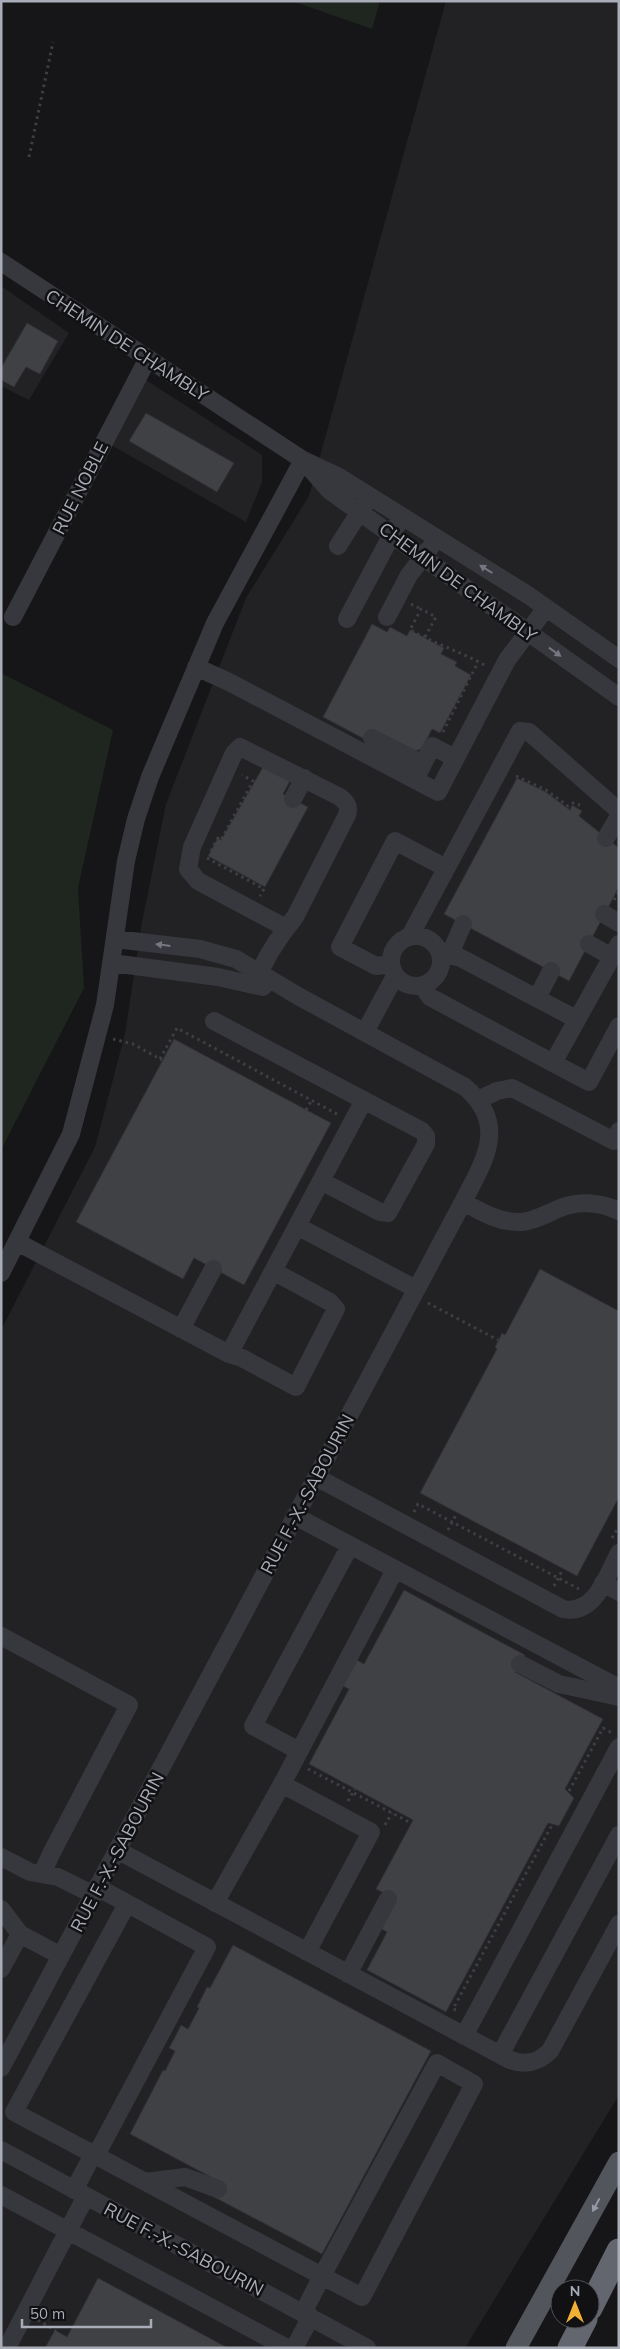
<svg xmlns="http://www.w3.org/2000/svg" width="620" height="2349" viewBox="0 0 620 2349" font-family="Mulish,sans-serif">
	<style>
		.built { fill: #222225 }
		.green { fill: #1e261f }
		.building { fill: #404145; stroke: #303034 }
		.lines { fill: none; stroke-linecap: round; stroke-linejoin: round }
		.path { stroke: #3d3f44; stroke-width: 3; stroke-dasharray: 2.5 4; stroke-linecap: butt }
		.minor { stroke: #37383d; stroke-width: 18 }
		.major { stroke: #53555c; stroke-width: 21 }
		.highway { stroke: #63666e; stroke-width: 25 }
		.oneway { fill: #757881 }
		.oneway2 { fill: #979ba6 }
		.labels { text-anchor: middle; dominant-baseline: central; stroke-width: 5; stroke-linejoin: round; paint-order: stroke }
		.street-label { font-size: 18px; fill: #a8adb8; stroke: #111113 }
	</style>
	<rect width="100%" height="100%" fill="#161618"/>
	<path class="built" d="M446,1h173v2094l-154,253h-464v-1018l94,-183 30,-113 17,-112 24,-118 80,-206 63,-102z
		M1,286l68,47 -40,67 -28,-14z
		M146,380l116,75v27l-16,40 -135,-77z"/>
	<path class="green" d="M292,1h88l-8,28z
		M1,673l112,57 -35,158 6,100 -83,162z"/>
	<path class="building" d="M27,323l31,18 -18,33 -14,-7 -12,20 -13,-7v-12z
		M146,413l88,50 -17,29 -88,-51z
		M372,624l15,8 3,-5 17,9 3,-6 34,18 -3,6 16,8 -2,4 16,9 -31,58 -8,-4 -10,20 -12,3 -40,-10 -47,-25z
		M263,767l27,14 -7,13 25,13 -43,80 -57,-31 10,-18 3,2z
		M517,778l29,14 24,18 2,-5 10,6 -3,5 40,32v39l-50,94 -125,-67z
		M174,1039l157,84 -87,162 -50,-27 -11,21 -107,-57z
		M540,1269l79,42v186l-42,79 -157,-83 77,-144 -2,-2 7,-14 3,2z
		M404,1590l121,65 -10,17 88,47 -38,70 9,9 -15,28 -11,-3 -102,189 -79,-42 20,-38 -9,-5 16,-29 -18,-9 37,-69 -104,-56 40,-75 -6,-3 14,-26 7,4z
		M233,1945l198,106 -109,203 -108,-57 8,-14 -92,-49 33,-64 2,1 10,-20 -6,-3 6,-11 6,-12 7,4 11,-21 -2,-1 10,-20 3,1z
		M98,2278l130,70h-183l10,-18 12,7z"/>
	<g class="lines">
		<path class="path" d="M29,157l24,-115
			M411,604l10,5
			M425,637l11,-20 -15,-8 -11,21c25,14 52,22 76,36
			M443,732l35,-70
			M516,776l30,14 22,16 5,-3 7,2
			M211,851l7,-13 3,2 32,-59 -11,-6
			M207,858l57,31 -4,7
			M614,900l5,-8
			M113,1039l20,5 29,16
			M160,1059l17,-31 160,86
			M306,1110l6,-10
			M428,1303l70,37
			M414,1512l4,-8 161,85
			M448,1530l9,-17
			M612,1538l7,-12
			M554,1586l9,-17
			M308,1769l103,54
			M569,1791l34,-63 9,5
			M348,1801l7,-12
			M385,1825l7,-12
			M456,2010l-3,-1 99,-184
			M38,2320l18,11"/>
		<path class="minor" d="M1,262l302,198 36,17 189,118 91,64
			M308,466l22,25 289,206
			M338,546l28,-44
			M13,617l134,-257
			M387,617l22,-42 21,-27
			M347,619l50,-94
			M196,667l33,15 209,110 69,-132 39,-52
			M372,738l51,26
			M415,780l17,-34 23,12
			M293,799l11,-21
			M606,838l13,-22
			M604,914l15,9
			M391 961a25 25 0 1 1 50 0a25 25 0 1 1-50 0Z
			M410,936l110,-205 9,1 90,79
			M589,944l23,13
			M440,954l19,3 117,62
			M450,954l13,-30
			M112,963l106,14 45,10
			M391,964l-15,2 -36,-19 55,-106 51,27
			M254,985c10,-26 23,-46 41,-68l52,-102c3,-9 -1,-14 -9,-19l-98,-49 -6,6 -42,94 -4,22 10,12 88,47
			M422,985l8,12 123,66 66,-119
			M537,998l14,-27
			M214,1021l208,110 4,5v8l-38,69 -8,-1 -59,-31
			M365,1032l30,-56
			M553,1063l36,19 30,-56
			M478,1100l19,-9 15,-3 102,53 5,-10
			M463,1202c18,10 37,21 58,20 14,-1 25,-8 37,-13 19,-9 42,-7 61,2
			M297,1226l119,63
			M17,1242l212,112 135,-254
			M1,1273l70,-139 34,-129 21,-144 10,-42 14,-42 65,-154 88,-163
			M181,1329l32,-60
			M229,1354l13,4 54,29 40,-78 -6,-7 -57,-31
			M316,1477l247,132c32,7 44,-34 56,-56
			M295,1516l324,172
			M603,1583l16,9
			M1,1636l128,69 -78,149 -9,20
			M520,1664l39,20 60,13
			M299,1751l-46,-25 97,-180
			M282,1784l89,48 -64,120
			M117,1850l391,209c15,7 30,4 42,-8l69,-127
			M1,1857l29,15 28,5 36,18
			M215,1903l67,-119 113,-214
			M127,1904l-113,208 308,164 -19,37
			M1,1909l19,25
			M1,1969l19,-35 41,22
			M348,1974l40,-75
			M464,2036l155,-289
			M500,2055l119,-220
			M437,2063l37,21 -112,213 -40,-21z
			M1,2068l462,-866c21,-41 46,-77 2,-115l-167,-91 -62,-37 -36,-10 -85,-10
			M1,2150l366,198
			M145,2182l40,-5 33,12
			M74,2190l15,-28 12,-16 106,-199 -110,-60
			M1,2195l286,153
			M7,2348l79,-152
			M294,2348l17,-31"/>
		<path class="major" d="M516,2348l103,-186"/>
		<path class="highway" d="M590,2308l29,-57
			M570,2348l15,-29"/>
	</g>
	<defs><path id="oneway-solid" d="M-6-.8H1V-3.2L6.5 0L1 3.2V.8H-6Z" transform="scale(1.25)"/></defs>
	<g class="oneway">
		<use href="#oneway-solid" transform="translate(486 569) rotate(-148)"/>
		<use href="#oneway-solid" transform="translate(555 652) rotate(36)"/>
		<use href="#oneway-solid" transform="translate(163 945) rotate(-173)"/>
	</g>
	<use class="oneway2" href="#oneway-solid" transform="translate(596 2205) rotate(118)"/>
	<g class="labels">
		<g class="street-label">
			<text transform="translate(127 345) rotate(33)">CHEMIN DE CHAMBLY</text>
			<text transform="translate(80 488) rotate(-63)">RUE NOBLE</text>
			<text transform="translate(458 582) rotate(36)">CHEMIN DE CHAMBLY</text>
			<text transform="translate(307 1494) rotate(-62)">RUE F.-X.-SABOURIN</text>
			<text transform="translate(117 1852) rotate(-62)">RUE F.-X.-SABOURIN</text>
			<text transform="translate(184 2249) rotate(28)">RUE F.-X.-SABOURIN</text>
		</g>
	</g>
	<rect width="620" height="2349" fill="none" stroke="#a8adb8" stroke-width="5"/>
	<g transform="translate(575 2304)"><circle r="24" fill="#111113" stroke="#4d4f55"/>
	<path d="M0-4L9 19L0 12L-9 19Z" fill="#f2b134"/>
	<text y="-8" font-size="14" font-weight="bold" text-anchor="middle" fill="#a8adb8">N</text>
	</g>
	<path d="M22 2319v8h129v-8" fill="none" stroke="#a8adb8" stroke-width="2.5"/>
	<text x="30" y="2319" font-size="15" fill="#a8adb8" stroke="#111113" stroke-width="4" paint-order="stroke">50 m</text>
</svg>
